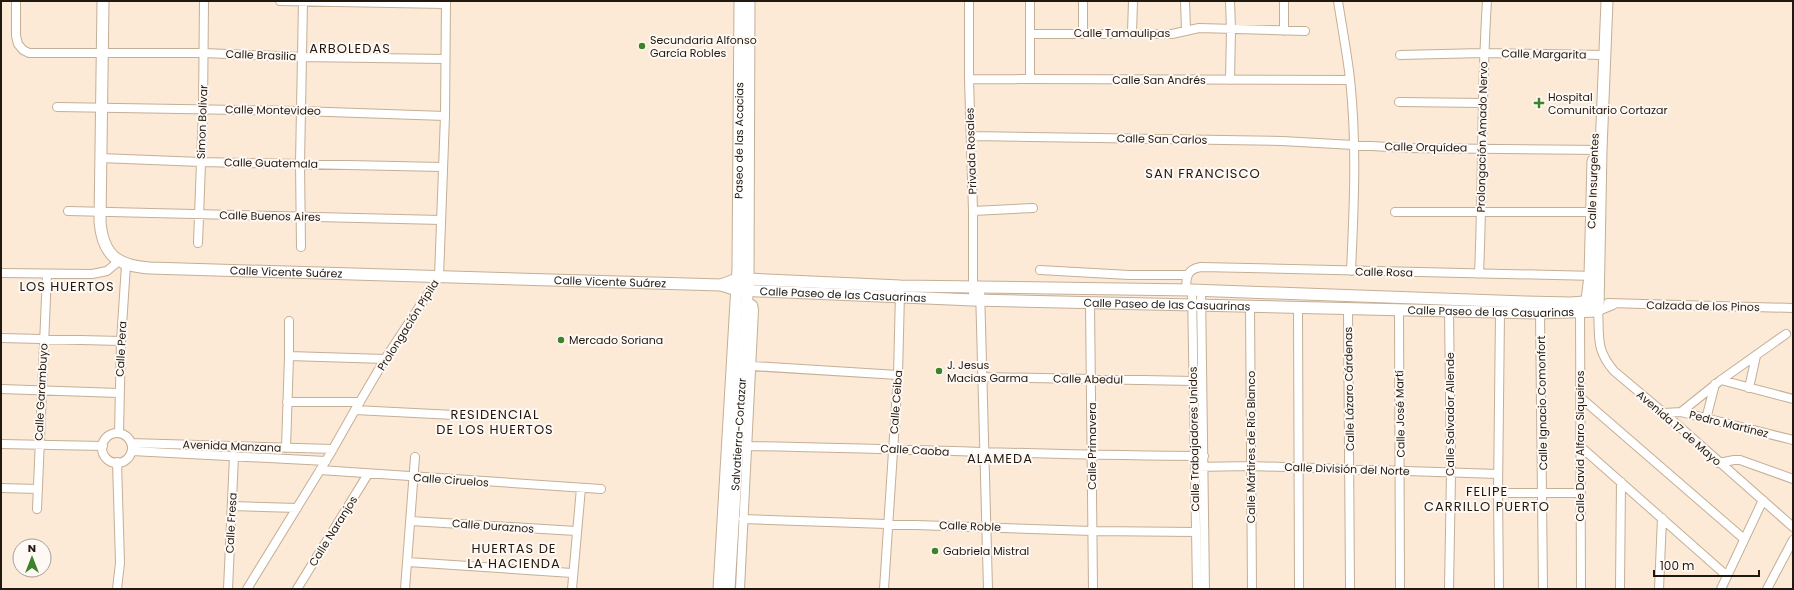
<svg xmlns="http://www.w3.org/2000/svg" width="1794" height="590" viewBox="0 0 1794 590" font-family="Poppins,sans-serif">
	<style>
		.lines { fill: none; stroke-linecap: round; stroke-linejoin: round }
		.street-casing { stroke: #c4af97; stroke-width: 10 }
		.secondary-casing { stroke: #c4af97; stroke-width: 13 }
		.street { stroke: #fff; stroke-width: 8 }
		.secondary { stroke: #fff; stroke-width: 11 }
		.poi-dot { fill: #3c8329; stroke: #fef9f4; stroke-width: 1.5 }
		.labels { text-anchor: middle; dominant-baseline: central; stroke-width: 4; stroke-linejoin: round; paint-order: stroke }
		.street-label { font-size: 11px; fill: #211910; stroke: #fef9f4 }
		.poi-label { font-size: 11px; fill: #211910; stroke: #fef9f4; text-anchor: start }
		.quarter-label { font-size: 13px; letter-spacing: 1px; fill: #211910; stroke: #fef9f4 }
	</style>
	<rect width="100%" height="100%" fill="#fcead6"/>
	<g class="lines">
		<g class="street-casing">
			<path id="street" d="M16,1v35l2,8 5,6 6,3h175l97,4 143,2
				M280,1l166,3
				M969,1v78l4,132v89
				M1030,1v78
				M1083,1v32
				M1185,1l1,29
				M1338,1c4,26 9,52 12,78 7,64 4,128 1,192
				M1284,31v-30
				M1132,33l1,-32
				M1031,34h141l27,-6 106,3
				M1400,55l83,-2 121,2
				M969,79l381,1
				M1230,80l1,-51 -1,-28
				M1399,102l84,1
				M57,107l243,4 145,5
				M971,136l311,5 125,7 194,2
				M100,158l101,4 241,5
				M68,211l373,9
				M973,211l60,-3
				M1395,212h202
				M198,243l5,-134 1,-108
				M301,247l-1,-84 3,-162
				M1040,270l89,5h59
				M1,273l91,1 15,-3 12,-10
				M1479,274c4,-91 2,-182 8,-273
				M980,288l8,301
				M1186,290c0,-13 1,-21 15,-23l395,9
				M1192,290l5,299
				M1201,290l4,299
				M1090,302l3,287
				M1608,303l185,5
				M1613,305l-15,6c2,26 -3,38 16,60l50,42 129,114
				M1250,306l2,283
				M1580,307l1,282
				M1298,308l1,281
				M1348,309l2,280
				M1399,310l1,279
				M1540,313l3,276
				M1,338l120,3
				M289,356l96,3
				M752,366l146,9
				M983,377l211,4
				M1721,380l72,19
				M1749,388l7,-32
				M1,389l118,4
				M1580,397l164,142
				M287,402h73
				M355,410l99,5
				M1681,412l40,-32 65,-46
				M1664,413l17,-1 112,28
				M1706,419l9,-35
				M119,433l2,-92 5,-76
				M102 448a15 15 0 1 1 30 0a15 15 0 1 1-30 0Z
				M131,443l202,6
				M1,444l102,2
				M747,446c152,2 304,10 457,10
				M1581,447l146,129
				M286,448l3,-92v-35
				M132,451l194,10
				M117,462l3,101 -3,26
				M1719,463l15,-3h6l53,19
				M1195,467l56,-1 247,8
				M320,470l281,19
				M1,488l37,1
				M1498,493h82
				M232,506l65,2
				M37,509l10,-235
				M743,519l349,12 104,1
				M411,521l165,10
				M408,562l164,11
				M228,589l6,-133
				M247,589l83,-135 25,-44 30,-51 54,-82 6,-161 1,-115
				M297,589l71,-115
				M405,589l10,-132
				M572,589l9,-101
				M740,589l14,-279 -1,-5 -6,-4
				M884,589l14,-214 2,-82
				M1449,589l2,-116 -2,-162
				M1499,589l-1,-96 2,-181
				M1620,589l1,-107
				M1659,589l3,-71
				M1721,589l42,-89
				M1767,589l26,-49"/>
		</g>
		<g class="secondary-casing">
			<g id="secondary">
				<path id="s1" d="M103,1l-3,221c3,33 17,44 50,46l571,17 16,5 236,10 567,13 58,-2 3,-161 6,-149"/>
				<path d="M721,285l16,-6h11l152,7 292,4 333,12 46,1 26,-2"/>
				<path d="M1586,308l4,-32 3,-115"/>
				<path id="s2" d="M719,589l19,-321 2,-267"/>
				<path id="s3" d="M729,589l19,-310 1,-278"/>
			</g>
		</g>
		<use href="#street" class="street"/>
		<use href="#secondary" class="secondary"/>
	</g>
	<g class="poi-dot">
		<circle cx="642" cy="46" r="4"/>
		<path d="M1537 97h4v4h4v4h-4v4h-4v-4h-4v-4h4z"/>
		<circle cx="561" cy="340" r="4"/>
		<circle cx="939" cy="371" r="4"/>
		<circle cx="935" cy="551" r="4"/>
	</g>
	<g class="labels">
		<g class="street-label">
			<text x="1122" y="33">Calle Tamaulipas</text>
			<text transform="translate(1544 54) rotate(1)">Calle Margarita</text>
			<text transform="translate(261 55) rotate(2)">Calle Brasilia</text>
			<text x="1159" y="80">Calle San Andrés</text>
			<text transform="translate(273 110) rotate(1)">Calle Montevideo</text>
			<text transform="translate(202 122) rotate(-88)">Simon Bolivar</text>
			<text transform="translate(1482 137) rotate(-89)">Prolongación Amado Nervo</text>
			<text transform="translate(1162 139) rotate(1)">Calle San Carlos</text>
			<text stroke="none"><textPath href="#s2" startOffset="449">Paseo de las Acacias</textPath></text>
			<text transform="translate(1426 147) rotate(1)">Calle Orquídea</text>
			<text transform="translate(971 151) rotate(-92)">Privada Rosales</text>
			<text transform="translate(271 163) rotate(1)">Calle Guatemala</text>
			<text transform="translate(1593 181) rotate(-88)">Calle Insurgentes</text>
			<text transform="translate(270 216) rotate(1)">Calle Buenos Aires</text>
			<text stroke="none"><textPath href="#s1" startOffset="434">Calle Vicente Suárez</textPath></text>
			<text transform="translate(1384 272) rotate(1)">Calle Rosa</text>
			<text stroke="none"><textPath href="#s1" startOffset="758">Calle Vicente Suárez</textPath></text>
			<text stroke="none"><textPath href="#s1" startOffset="992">Calle Paseo de las Casuarinas</textPath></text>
			<text stroke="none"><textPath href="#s1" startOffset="1316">Calle Paseo de las Casuarinas</textPath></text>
			<text transform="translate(1703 306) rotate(1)">Calzada de los Pinos</text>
			<text stroke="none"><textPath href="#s1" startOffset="1640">Calle Paseo de las Casuarinas</textPath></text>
			<text transform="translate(408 325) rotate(-58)">Prolongación Pípila</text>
			<text transform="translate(121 349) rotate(-87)">Calle Pera</text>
			<text transform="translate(1088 379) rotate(1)">Calle Abedul</text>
			<text transform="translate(1349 389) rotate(-91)">Calle Lázaro Cárdenas</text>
			<text transform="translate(41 392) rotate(-87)">Calle Garambuyo</text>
			<text transform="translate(896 402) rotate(-86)">Calle Ceiba</text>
			<text transform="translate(1542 403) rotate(-91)">Calle Ignacio Comonfort</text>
			<text transform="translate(1400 414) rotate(-91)">Calle José Martí</text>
			<text transform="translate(1450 414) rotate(-90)">Calle Salvador Allende</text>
			<text transform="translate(1729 424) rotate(14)">Pedro Martínez</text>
			<text transform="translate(1679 428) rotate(41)">Avenida 17 de Mayo</text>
			<text stroke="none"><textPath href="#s3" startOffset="155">Salvatierra-Cortazar</textPath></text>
			<text transform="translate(1194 439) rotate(-91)">Calle Trabajadores Unidos</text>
			<text transform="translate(232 446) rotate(2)">Avenida Manzana</text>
			<text transform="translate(1092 446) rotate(-90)">Calle Primavera</text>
			<text transform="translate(1580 446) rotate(-90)">Calle David Alfaro Siqueiros</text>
			<text transform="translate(1251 447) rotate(-90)">Calle Mártires de Río Blanco</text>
			<text transform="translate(915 450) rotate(3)">Calle Caoba</text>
			<text transform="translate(1347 469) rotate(2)">Calle División del Norte</text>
			<text transform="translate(451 480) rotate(4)">Calle Ciruelos</text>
			<text transform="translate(231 523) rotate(-87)">Calle Fresa</text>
			<text transform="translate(493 526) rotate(4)">Calle Duraznos</text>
			<text transform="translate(970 526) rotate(2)">Calle Roble</text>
			<text transform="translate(333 531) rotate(-58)">Calle Naranjos</text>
		</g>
		<g class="poi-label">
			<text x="650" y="40">Secundaria Alfonso<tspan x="650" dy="13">García Robles</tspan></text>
			<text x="1548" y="97">Hospital<tspan x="1548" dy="13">Comunitario Cortazar</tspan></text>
			<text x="569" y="340">Mercado Soriana</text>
			<text x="947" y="365">J. Jesus<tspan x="947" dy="13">Macias Garma</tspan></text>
			<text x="943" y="551">Gabriela Mistral</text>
		</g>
		<g class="quarter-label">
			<text x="350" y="48">ARBOLEDAS</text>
			<text x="1203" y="173">SAN FRANCISCO</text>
			<text x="67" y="286">LOS HUERTOS</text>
			<text x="495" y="414">RESIDENCIAL<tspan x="495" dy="15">DE LOS HUERTOS</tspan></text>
			<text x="1000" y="458">ALAMEDA</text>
			<text x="1487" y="491">FELIPE<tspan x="1487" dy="15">CARRILLO PUERTO</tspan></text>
			<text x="514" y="548">HUERTAS DE<tspan x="514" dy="15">LA HACIENDA</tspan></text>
		</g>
	</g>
	<rect width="1794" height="590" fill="none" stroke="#211910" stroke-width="4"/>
	<g transform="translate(32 558)"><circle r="19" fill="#fef9f4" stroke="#a69f99"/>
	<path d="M0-3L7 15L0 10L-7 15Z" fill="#3c8329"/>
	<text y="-6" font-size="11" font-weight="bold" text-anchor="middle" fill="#211910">N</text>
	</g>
	<path d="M1654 570v6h105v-6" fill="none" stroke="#211910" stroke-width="2"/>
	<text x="1660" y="570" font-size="12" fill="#211910" stroke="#fef9f4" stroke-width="3" paint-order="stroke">100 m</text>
</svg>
